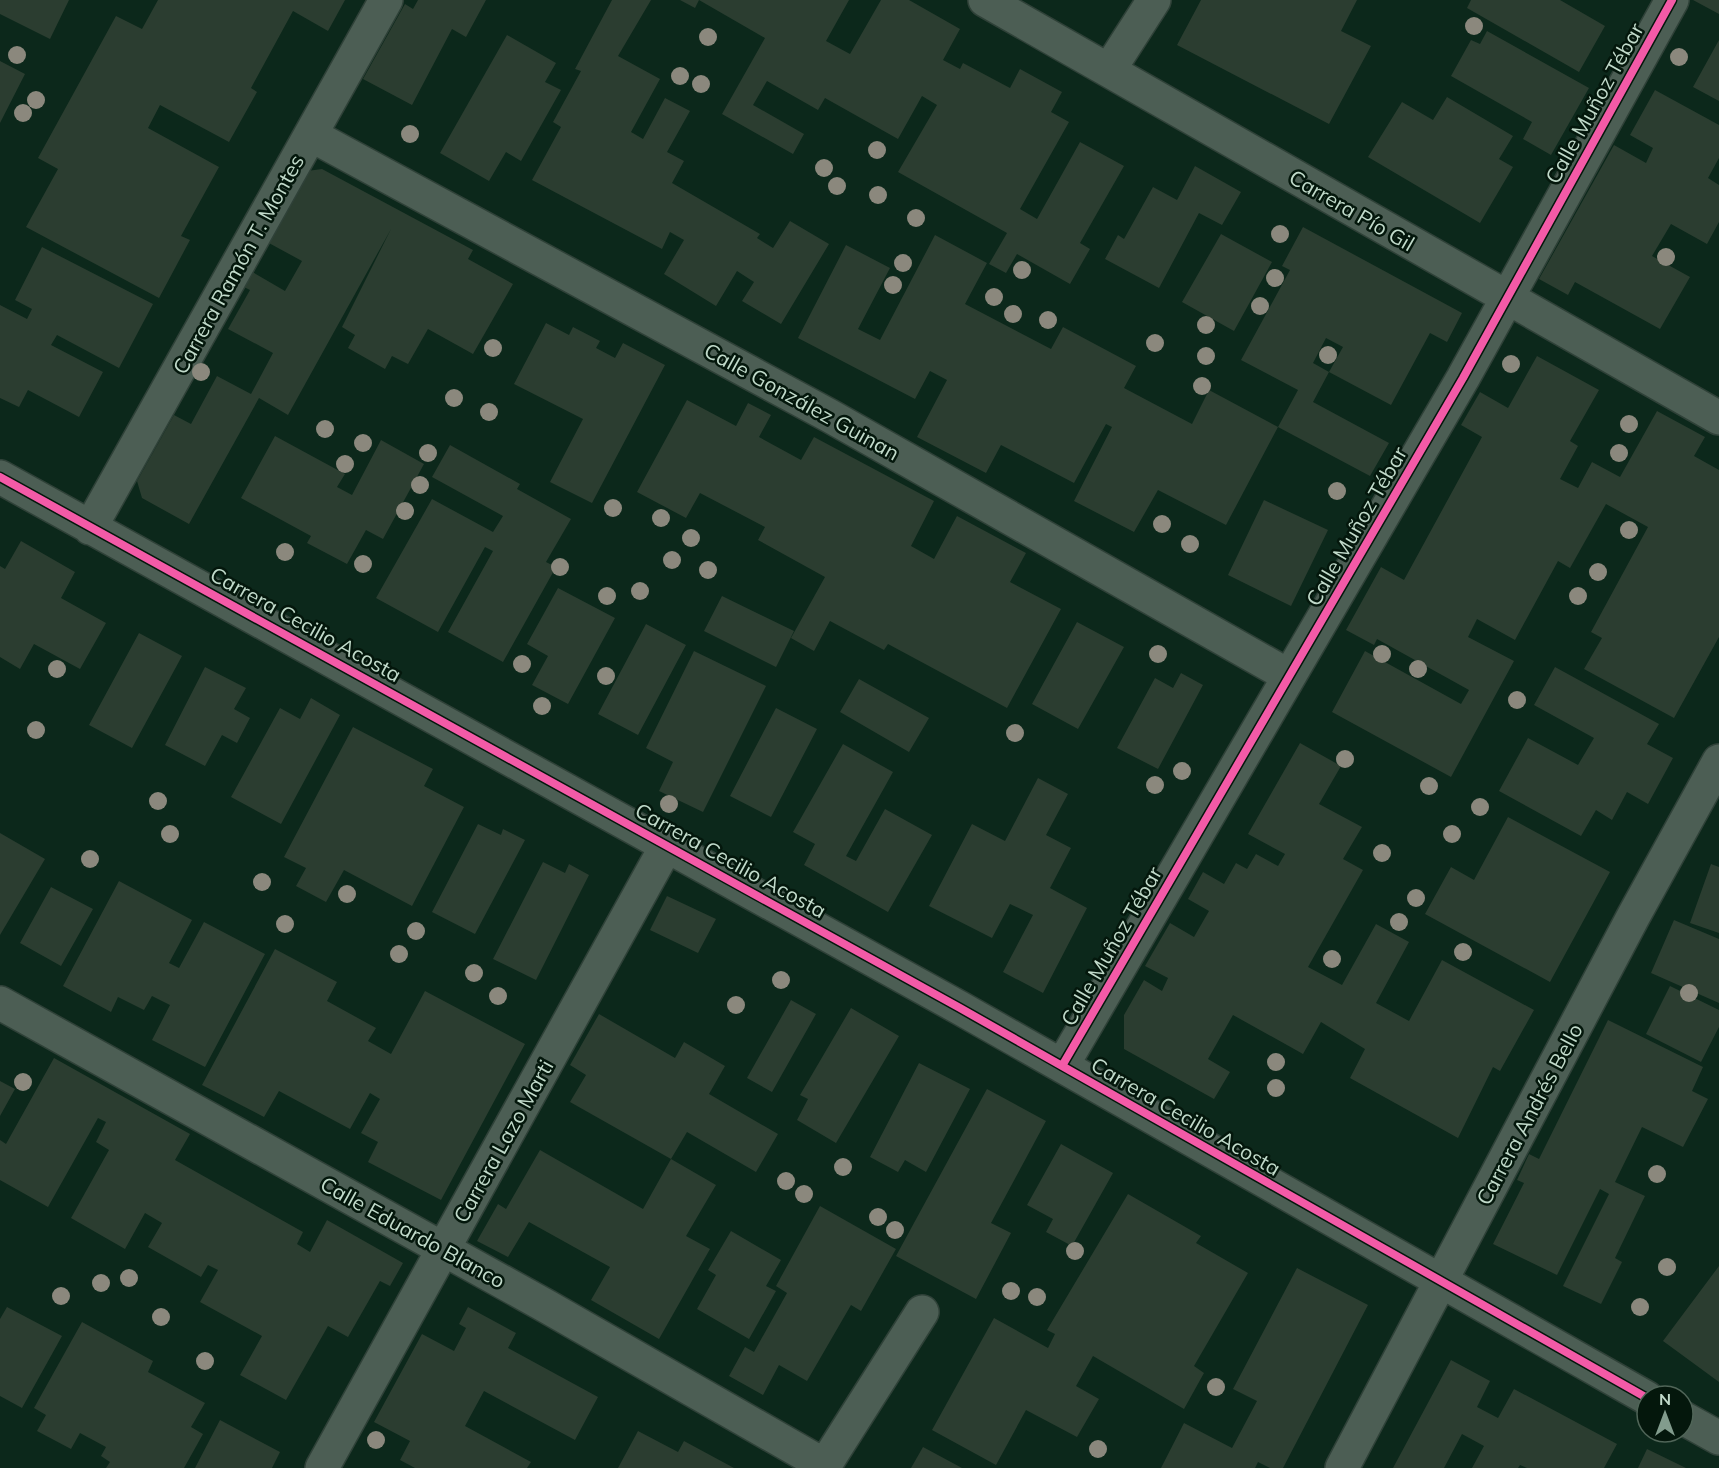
<svg xmlns="http://www.w3.org/2000/svg" width="1719" height="1468" viewBox="0 0 1719 1468" font-family="Mulish,sans-serif">
	<style>
		.building { fill: #2b3d30; fill-rule: evenodd }
		.lines { fill: none; stroke-linecap: round; stroke-linejoin: round }
		.street-casing { stroke: #2f4138; stroke-width: 36 }
		.street { stroke: #4c5e54; stroke-width: 33 }
		.cycleway-casing { stroke: #04170c; stroke-width: 11 }
		.cycleway { stroke: #f35aa7; stroke-width: 8 }
		.tree { fill: #8b887d }
		.labels { text-anchor: middle; dominant-baseline: central; stroke-width: 5; stroke-linejoin: round; paint-order: stroke }
		.street-label { font-size: 21px; fill: #c1daca; stroke: #04170c }
	</style>
	<rect width="100%" height="100%" fill="#0c281b"/>
	<path class="building" d="M0,0h69l-19,39 -50,-25z
		M158,0h187l-17,31 -35,-20 -42,77 6,4 -28,50 -69,-37 -12,23 71,39 -38,69 9,4 -31,58 -133,-71 32,-58 -20,-11 78,-142 26,13z
		M418,0h68l-20,37 -14,-8 -40,76 -49,-26 42,-75 8,5z
		M612,0h39l-33,56 42,23 -29,53 12,7 22,-41 25,13 -23,41 17,9 -12,22 88,51 -3,4 16,10 17,-27 39,23 -48,80 -39,-23 12,-19 -17,-11 -21,35 -52,-32 20,-34 -14,-8 -8,17 -130,-69 29,-53 -8,-5 28,-51 -6,-2z
		M680,0h169l-23,41 24,13 31,-54h28l51,29 -17,31 17,9 3,-6 47,25 10,-19 42,23 -11,20 18,10 -49,87 17,10 43,-77 44,24 -44,77 10,6 -20,35 -53,-30 -11,19 -17,-9 18,-31 -109,-61 39,-67 -15,-9 -24,43 -73,-41 -7,12 -51,-29 -14,24 51,29 -11,20 -71,-40 43,-76 -66,-38 -4,8z
		M1201,0h156l-16,31 30,15 -42,78 -152,-79z
		M1471,0h89l45,26 -26,46 -112,-64z
		M1693,0h26v14z
		M1487,31l102,57 -38,67 -28,-16 9,-17 -81,-46 20,-36 9,4z
		M507,35l49,28 -11,19 16,8 -40,71 -15,-9 -17,29 -49,-28z
		M1719,40v61l-26,-14z
		M0,61l25,13 -25,49z
		M1655,90l64,35v33l-11,20 11,7v37l-12,22 -36,-20 -19,32 38,21 -30,52 -85,-47 -7,13 -29,-16 75,-134 32,18 7,-15 -23,-13z
		M1447,97l66,39 -14,23 14,8 -33,56 -112,-66 34,-55 31,18z
		M1195,166l46,26 -19,33 -23,-12 -40,75 -54,-29 13,-24 6,4 29,-52 24,13z
		M322,169l151,81 -5,9 45,25 -40,70 -45,-25 -20,35 -16,-8 -7,13 -37,-21 7,-13 -13,-8 49,-98 -103,186 -29,-17 -70,126 -47,-26 -5,-17 37,-66 17,9 26,-48 34,18 22,-41 -45,-24 22,-39 -10,-5 9,-15 36,21 17,-30 -35,-19 40,-71z
		M1303,227l159,86 -15,29 -17,-9 -39,72 -62,-33 -16,30 76,41 -19,33 -92,-49 20,-37 -57,-30 49,-90 -8,-4zM1326,338l17,9 -14,25 -16,-9z
		M1221,234l51,28 -38,69 -52,-29z
		M935,235l52,28 -22,41 86,45 12,-22 73,39 -12,22 68,36 17,-34 69,37 -52,98 -68,-35 -24,42 -60,-31 38,-74 -6,-3 -32,59 -73,-38 -15,28 -69,-36 30,-57 -17,-9 -15,28 -117,-61 48,-93 44,23 -32,61 22,11z
		M42,247l111,57 -34,64 -62,-33 -6,10 52,27 -24,45 -51,-27 -9,17 -19,-9v-93l27,14 5,-10 -17,-9z
		M546,323l23,12 4,-8 27,14 -4,7 19,10 8,-15 42,22 -73,138 -42,-21 33,-63 -69,-35z
		M1537,356l62,34 -29,51 8,5 -18,33 18,9 14,-26 28,15 37,-66 48,26 -11,19 25,14v167l-45,81 -90,-49 18,-31 -11,-6 57,-105 -42,-23 -36,64 -12,-7 -43,79 -38,-21 -9,18 46,24 -63,116 -119,-65 33,-61 96,53 8,-14 -92,-51 -3,6 -28,-15 35,-63 23,13 78,-143 -21,-12 19,-33 28,16z
		M687,400l49,26 12,-23 23,12 -12,22 42,23 13,-23 120,64 -23,45 23,13 23,-43 69,37 -16,29 51,27 -54,99 -119,-64 -4,6 -54,-29 -16,30 -23,-13 34,-61 -67,-37 7,-13 -65,-34 -14,25 -49,-26z
		M275,436l70,38 -8,13 15,8 29,-55 43,24 -41,75 -17,-9 -19,34 -40,-21 4,-7 -70,-38z
		M450,445l70,39 -3,5 54,30 -25,43 10,5 -53,95 -55,-30 45,-81 -8,-4 -47,85 -62,-34 56,-99 61,33 10,-16 -71,-39z
		M1264,500l64,30 -37,76 -63,-31z
		M21,541l54,31 -14,26 45,25 -26,46 -46,-25 -14,25 -20,-12v-91l5,3z
		M558,588l57,30 -47,86 -36,-19 16,-29 -21,-12z
		M722,596l72,35 -18,36 -72,-36z
		M1077,622l47,25 -46,82 -46,-25z
		M646,624l40,21 -48,90 -40,-21z
		M139,633l43,23 -50,92 -43,-23z
		M694,651l72,35 -63,126 -44,-21 14,-29 -27,-14z
		M205,667l41,21 -12,21 16,9 -13,25 -15,-8 -17,31 -40,-21z
		M1555,667l104,57 -12,20 26,14 -25,46 -21,-12 -15,28 -16,-10 -15,26 -82,-45 29,-53 50,27 16,-27 -60,-33z
		M1181,673l22,12 -45,84 -41,-21 38,-70 18,10z
		M859,679l70,39 -20,34 -69,-40z
		M311,698l29,17 -59,109 -50,-27 49,-89 20,11z
		M776,708l41,21 -46,88 -41,-21z
		M353,727l80,42 -9,17 40,21 -52,99 -68,-36 -18,32 -30,-16 10,-18 -22,-11z
		M1300,743l41,23 -22,38 43,23 -19,32 20,11 -55,97 34,18 34,-61 33,18 -33,61 33,18 33,-61 92,50 -34,61 -7,-4 -35,71 -108,-60 15,-29 -44,-27 -18,32 -70,-39 -25,44 22,13 -16,27 -90,-50v-34l20,-35 18,11 6,-13 -23,-12 25,-43 24,14 15,-26 -21,-12 15,-27 21,12 12,-21 11,6 9,-15 22,12 7,-12 -37,-20z
		M843,744l50,28 -47,84 10,5 29,-52 47,26 -44,77 -84,-47 11,-21 -22,-12z
		M1038,778l30,16 -22,41 25,13 -21,40 37,20 -44,85 -40,-21 30,-57 -23,-11 -18,34 -63,-32 43,-82 33,17z
		M1508,817l102,55 -60,110 -125,-68 26,-47 23,13z
		M478,824l23,11 2,-6 22,11 -50,94 -43,-22z
		M0,833l45,26 -45,76z
		M543,862l22,11 4,-9 20,11 -53,105 -43,-21z
		M1711,864l8,3v66l-29,-10z
		M119,881l73,39 -23,43 10,5 25,-46 61,32 -60,113 -53,-27 18,-35 -18,-9 -8,14 -26,-13 -7,15 -48,-26z
		M51,887l42,22 -32,57 -41,-23z
		M667,896l49,23 -18,34 -48,-23z
		M1674,920l45,19v64l-68,-30z
		M275,949l62,33 -10,19 49,27 -8,13 23,13 34,-63 100,53 -84,156 -73,-38 10,-20 -17,-9 19,-34 -10,-6 -20,36 -71,-38 -15,26 -62,-32z
		M1670,986l49,24v17l-18,35 -55,-28z
		M791,1000l25,14 -44,78 -25,-14z
		M851,1008l48,28 -63,107 -39,-23 11,-21 -8,-4z
		M599,1014l76,44 9,-16 41,24 -16,28 69,40 -22,38 -69,-40 -16,27 45,26 -30,51 24,13 -51,90 -68,-39 19,-33 -81,-45 -21,35 -31,-16 21,-37 8,5 34,-59 103,59 28,-50 -101,-57 16,-27 -16,-10z
		M1608,1020l95,47 -11,24 16,8 -25,48 -41,-20 -27,55 30,14 -30,62 7,4 -21,42 -38,-18 46,-92 -9,-5 -43,86 -64,-31 31,-61 -7,-3 12,-26 10,5z
		M54,1058l136,76 -15,26 128,72 -6,12 13,8 17,-32 76,43 -13,23 -10,-5 -32,56 -20,-11 -42,74 -46,-25 22,-39 -62,-34 18,-32 -10,-5 -7,12 -53,-30 14,-24 -17,-10 -20,36 -54,-31 38,-68 -13,-8 10,-20 -8,-4 -50,89 -48,-27v-40l6,4z
		M919,1063l51,26 -44,83 -21,-12 -7,12 -28,-15z
		M0,1081l15,8 -15,27z
		M987,1089l59,32 -55,102 20,10 -35,66 -80,-43z
		M1061,1144l52,29 -41,73 -26,-14 7,-13 -26,-14z
		M1128,1194l73,42 -5,7 52,30 -54,93 10,7 -20,36 -91,-53 -17,30 23,13 -22,38 -51,-27 -30,55 -64,-35 62,-112 54,30 7,-14 -8,-4z
		M820,1206l76,43 -35,62 -10,-6 -44,76 -28,-16 -16,30 -34,-19 16,-29 9,5 33,-59 -11,-7z
		M731,1231l50,29 -15,26 10,5 -27,48 -52,-30 19,-34 -8,-5z
		M1719,1266v116l-56,-41z
		M1297,1268l71,37 -85,163h-13l-12,-6 -3,6h-94l23,-45 48,25 25,-47 -24,-12z
		M7,1307l55,29 -40,72 -22,-12v-77z
		M468,1307l48,26 -8,15 90,49 -23,43 -91,-49 -19,35 66,36 -4,6h-112l-15,-8 10,-19 -36,-19 48,-88 32,17 12,-23 -7,-4z
		M82,1322l71,39 -5,11 57,31 -14,24 12,7 -19,34h-78l4,-6 -9,-6 5,-9 -26,-14 -9,16 -34,-18 9,-16 -12,-7z
		M1451,1360l39,21 -13,26 21,11 16,-29 103,55 -13,24h-77l-7,-3 -2,3h-46l12,-22 -22,-12 -18,34h-51z
		M220,1420l60,32 -8,16h-77z
		M638,1431l40,21 6,-11 50,27h-116z
		M923,1447l39,21h-51z
		M1647,1449l39,19h-48z"/>
	<g class="lines">
		<g class="street-casing">
			<path id="street" d="M985,0l734,418
				M1109,70l45,-70
				M311,135l519,281 459,260
				M0,477l960,531 687,390
				M90,528l296,-528
				M0,1003l546,303 278,159
				M1062,1066l401,-688 209,-378
				M1683,1418l36,20
				M322,1468l345,-623
				M823,1468l99,-156
				M1342,1468l291,-551 86,-156"/>
		</g>
		<use href="#street" class="street"/>
		<g class="cycleway-casing">
			<path id="cycleway" d="M0,477l960,531 687,390
				M1062,1066l401,-688 209,-378"/>
		</g>
		<use href="#cycleway" class="cycleway"/>
	</g>
	<g class="tree">
		<circle cx="1474" cy="26" r="9"/>
		<circle cx="708" cy="37" r="9"/>
		<circle cx="17" cy="55" r="9"/>
		<circle cx="1679" cy="57" r="9"/>
		<circle cx="680" cy="76" r="9"/>
		<circle cx="701" cy="84" r="9"/>
		<circle cx="36" cy="100" r="9"/>
		<circle cx="23" cy="113" r="9"/>
		<circle cx="410" cy="134" r="9"/>
		<circle cx="877" cy="150" r="9"/>
		<circle cx="824" cy="168" r="9"/>
		<circle cx="837" cy="186" r="9"/>
		<circle cx="878" cy="195" r="9"/>
		<circle cx="916" cy="218" r="9"/>
		<circle cx="1280" cy="234" r="9"/>
		<circle cx="1666" cy="257" r="9"/>
		<circle cx="903" cy="263" r="9"/>
		<circle cx="1022" cy="270" r="9"/>
		<circle cx="1275" cy="278" r="9"/>
		<circle cx="893" cy="285" r="9"/>
		<circle cx="994" cy="297" r="9"/>
		<circle cx="1260" cy="306" r="9"/>
		<circle cx="1013" cy="314" r="9"/>
		<circle cx="1048" cy="320" r="9"/>
		<circle cx="1206" cy="325" r="9"/>
		<circle cx="1155" cy="343" r="9"/>
		<circle cx="493" cy="348" r="9"/>
		<circle cx="1328" cy="355" r="9"/>
		<circle cx="1206" cy="356" r="9"/>
		<circle cx="1511" cy="364" r="9"/>
		<circle cx="201" cy="372" r="9"/>
		<circle cx="1202" cy="386" r="9"/>
		<circle cx="454" cy="398" r="9"/>
		<circle cx="489" cy="412" r="9"/>
		<circle cx="1629" cy="424" r="9"/>
		<circle cx="325" cy="429" r="9"/>
		<circle cx="363" cy="443" r="9"/>
		<circle cx="428" cy="453" r="9"/>
		<circle cx="1619" cy="453" r="9"/>
		<circle cx="345" cy="464" r="9"/>
		<circle cx="420" cy="485" r="9"/>
		<circle cx="1337" cy="491" r="9"/>
		<circle cx="613" cy="508" r="9"/>
		<circle cx="405" cy="511" r="9"/>
		<circle cx="661" cy="518" r="9"/>
		<circle cx="1162" cy="524" r="9"/>
		<circle cx="1629" cy="530" r="9"/>
		<circle cx="691" cy="538" r="9"/>
		<circle cx="1190" cy="544" r="9"/>
		<circle cx="285" cy="552" r="9"/>
		<circle cx="672" cy="560" r="9"/>
		<circle cx="363" cy="564" r="9"/>
		<circle cx="560" cy="567" r="9"/>
		<circle cx="708" cy="570" r="9"/>
		<circle cx="1598" cy="572" r="9"/>
		<circle cx="640" cy="591" r="9"/>
		<circle cx="607" cy="596" r="9"/>
		<circle cx="1578" cy="596" r="9"/>
		<circle cx="1158" cy="654" r="9"/>
		<circle cx="1382" cy="654" r="9"/>
		<circle cx="522" cy="664" r="9"/>
		<circle cx="57" cy="669" r="9"/>
		<circle cx="1418" cy="669" r="9"/>
		<circle cx="606" cy="676" r="9"/>
		<circle cx="1517" cy="700" r="9"/>
		<circle cx="542" cy="706" r="9"/>
		<circle cx="36" cy="730" r="9"/>
		<circle cx="1015" cy="733" r="9"/>
		<circle cx="1345" cy="759" r="9"/>
		<circle cx="1182" cy="771" r="9"/>
		<circle cx="1155" cy="785" r="9"/>
		<circle cx="1429" cy="786" r="9"/>
		<circle cx="158" cy="801" r="9"/>
		<circle cx="669" cy="804" r="9"/>
		<circle cx="1480" cy="807" r="9"/>
		<circle cx="170" cy="834" r="9"/>
		<circle cx="1452" cy="834" r="9"/>
		<circle cx="1382" cy="853" r="9"/>
		<circle cx="90" cy="859" r="9"/>
		<circle cx="262" cy="882" r="9"/>
		<circle cx="347" cy="894" r="9"/>
		<circle cx="1416" cy="898" r="9"/>
		<circle cx="1399" cy="922" r="9"/>
		<circle cx="285" cy="924" r="9"/>
		<circle cx="416" cy="931" r="9"/>
		<circle cx="1463" cy="952" r="9"/>
		<circle cx="399" cy="954" r="9"/>
		<circle cx="1332" cy="959" r="9"/>
		<circle cx="474" cy="973" r="9"/>
		<circle cx="781" cy="980" r="9"/>
		<circle cx="1689" cy="993" r="9"/>
		<circle cx="498" cy="996" r="9"/>
		<circle cx="736" cy="1005" r="9"/>
		<circle cx="1276" cy="1062" r="9"/>
		<circle cx="23" cy="1082" r="9"/>
		<circle cx="1276" cy="1088" r="9"/>
		<circle cx="843" cy="1167" r="9"/>
		<circle cx="1657" cy="1174" r="9"/>
		<circle cx="786" cy="1181" r="9"/>
		<circle cx="804" cy="1194" r="9"/>
		<circle cx="878" cy="1217" r="9"/>
		<circle cx="895" cy="1230" r="9"/>
		<circle cx="1075" cy="1251" r="9"/>
		<circle cx="1667" cy="1267" r="9"/>
		<circle cx="129" cy="1278" r="9"/>
		<circle cx="101" cy="1283" r="9"/>
		<circle cx="1011" cy="1291" r="9"/>
		<circle cx="61" cy="1296" r="9"/>
		<circle cx="1037" cy="1297" r="9"/>
		<circle cx="1640" cy="1307" r="9"/>
		<circle cx="161" cy="1317" r="9"/>
		<circle cx="205" cy="1361" r="9"/>
		<circle cx="1216" cy="1387" r="9"/>
		<circle cx="376" cy="1440" r="9"/>
		<circle cx="1098" cy="1449" r="9"/>
	</g>
	<g class="labels">
		<g class="street-label">
			<text transform="translate(1594 103) rotate(-61)">Calle Muñoz Tébar</text>
			<text transform="translate(1352 210) rotate(30)">Carrera Pío Gil</text>
			<text transform="translate(238 264) rotate(-61)">Carrera Ramón T. Montes</text>
			<text transform="translate(802 401) rotate(29)">Calle González Guinan</text>
			<text transform="translate(1356 526) rotate(-60)">Calle Muñoz Tébar</text>
			<text transform="translate(306 624) rotate(29)">Carrera Cecilio Acosta</text>
			<text transform="translate(731 860) rotate(29)">Carrera Cecilio Acosta</text>
			<text transform="translate(1111 946) rotate(-60)">Calle Muñoz Tébar</text>
			<text transform="translate(1529 1114) rotate(-62)">Carrera Andrés Bello</text>
			<text transform="translate(1186 1116) rotate(30)">Carrera Cecilio Acosta</text>
			<text transform="translate(503 1141) rotate(-61)">Carrera Lazo Marti</text>
			<text transform="translate(413 1232) rotate(29)">Calle Eduardo Blanco</text>
		</g>
	</g>
	<g transform="translate(1665 1414)"><circle r="28" fill="#04170c" stroke="#506558" stroke-width="1.5"/>
	<path d="M0-4.5L10 22L0 15L-10 22Z" fill="#829c8d"/>
	<text y="-9" font-size="16" font-weight="bold" text-anchor="middle" fill="#c1daca">N</text>
	</g>
</svg>
